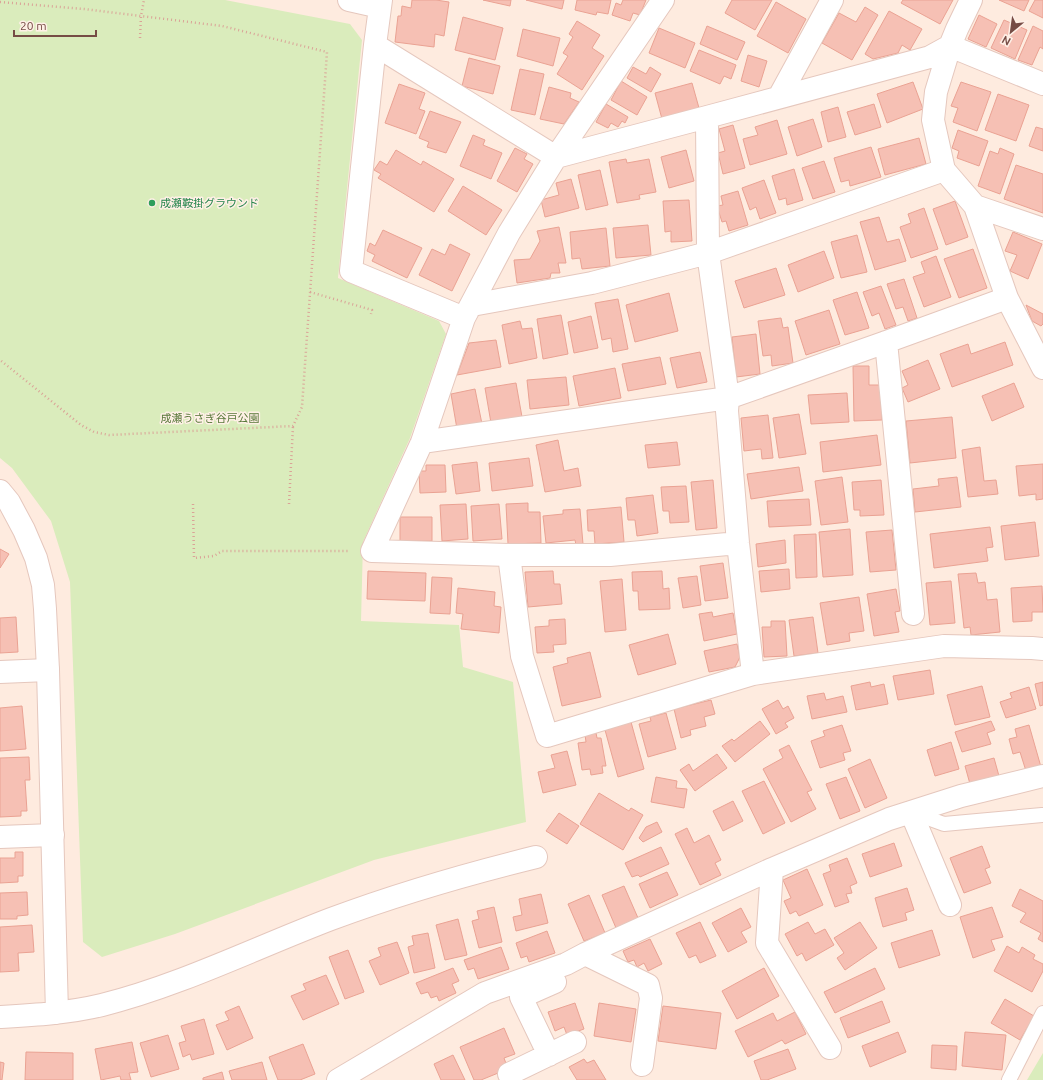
<svg xmlns="http://www.w3.org/2000/svg" width="1043" height="1080" viewBox="0 0 1043 1080" font-family="Ubuntu,'Noto Sans JP',sans-serif">
	<style>
		.green { fill: #daecbc }
		.building { fill: #f6c0b4; stroke: #eaa293 }
		.lines { fill: none; stroke-linecap: round; stroke-linejoin: round }
		.service-casing { stroke: #e5c7bd; stroke-width: 16 }
		.minor-casing { stroke: #e5c7bd; stroke-width: 24 }
		.tertiary-casing { stroke: #e5c7bd; stroke-width: 24 }
		.path { stroke: #daa397; stroke-width: 2.5; stroke-dasharray: 1 3; stroke-linecap: butt }
		.service { stroke: #fff; stroke-width: 14 }
		.minor { stroke: #fff; stroke-width: 22 }
		.tertiary { stroke: #fff; stroke-width: 22 }
		.leisure-dot { fill: #2e9e5b; stroke: #fff0e7; stroke-width: 1.5 }
		.labels { text-anchor: middle; dominant-baseline: central; stroke-width: 3; stroke-linejoin: round; paint-order: stroke }
		.leisure-label { font-size: 11px; fill: #27864d; stroke: #fff0e7; text-anchor: start }
		.park-label { font-size: 11px; fill: #587839; stroke: #fff0e7 }
	</style>
	<rect width="100%" height="100%" fill="#feebdf"/>
	<path class="green" d="M0,0h225l125,24 12,16 -24,238 101,43 7,13 -36,104 -47,104 -2,79 98,4 4,42 50,15 13,140 -152,38 -199,74 -73,23 -19,-15 -13,-360 -19,-61 -39,-53 -12,-10z
		M1043,1053v27h-16z"/>
	<path class="building" d="M412,0h24l13,2 -5,34 -9,-2 -1,13 -39,-5 3,-26h3l1,-10 9,2z
		M483,0h28l-1,6z
		M526,0h38l-2,9z
		M577,0h34l-3,14 -11,-2 -1,3 -21,-5z
		M623,0h23l-6,15 -7,-2 -3,8 -18,-6 4,-12 5,2z
		M732,0h40l-17,30 -30,-17z
		M903,0h50l-13,24 -39,-21z
		M999,0h30l-5,11z
		M1035,0h8v18l-14,-7z
		M776,2l30,17 -18,34 -31,-17z
		M865,7l13,8 -26,45 -30,-17 17,-30 17,9z
		M889,11l33,18 -12,21 -8,-5 -4,8 -25,6 -8,-5z
		M979,15l18,9 -11,23 -18,-8z
		M463,17l40,11 -8,32 -40,-10z
		M1004,20l23,10 -12,29 -24,-11z
		M577,21l23,14 -8,13 12,8 -22,34 -25,-16 11,-18 -5,-3 10,-16 -4,-3z
		M707,26l38,16 -8,18 -37,-16z
		M1033,26l10,5v18l-3,-2 -8,18 -14,-5z
		M659,28l36,15 -10,25 -36,-15z
		M523,29l37,9 -7,28 -36,-10z
		M699,50l37,15 -5,14 -7,-3 -4,8 -30,-13z
		M748,55l19,6 -8,26 -18,-6z
		M469,58l31,8 -7,28 -31,-8z
		M633,67l13,7 4,-7 11,7 -10,18 -24,-14z
		M520,69l24,5 -9,41 -24,-5z
		M621,81l26,16 -10,18 -26,-15z
		M913,82l10,27 -36,14 -10,-29z
		M961,82l30,10 -14,39 -24,-9 5,-14 -7,-2z
		M692,83l7,25 -37,11 -7,-26z
		M399,84l26,9 -6,16 6,2 -9,23 -31,-11z
		M549,87l22,6 -1,5 9,4 -15,22 -24,-5z
		M998,94l31,11 -13,36 -31,-11z
		M606,104l22,13 -3,6 -3,-2 -4,6 -7,-4 -3,5 -12,-6z
		M874,104l7,23 -26,8 -8,-23z
		M838,107l8,30 -18,5 -7,-30z
		M430,111l31,11 -15,31 -19,-6 2,-5 -10,-4z
		M813,119l9,28 -25,9 -9,-29z
		M777,120l10,34 -37,11 -7,-26 15,-4 -3,-8z
		M733,125l12,43 -22,6 -5,-21 7,-2 -6,-22z
		M1036,127l7,2v22l-14,-5z
		M958,130l30,11 -9,25 -22,-8 2,-7 -7,-3z
		M473,135l12,5 -2,5 19,8 -11,26 -31,-13z
		M919,138l7,26 -41,11 -7,-26z
		M871,147l10,30 -31,9 -1,-6 -8,2 -7,-24z
		M515,148l12,6 -3,5 9,5 -16,28 -20,-11z
		M1000,148l14,6 -14,40 -22,-8 12,-35 8,3z
		M396,150l25,15 2,-4 31,18 -20,33 -56,-34 3,-4 -7,-4 6,-9 7,4z
		M686,150l8,31 -25,7 -8,-31z
		M626,159l1,4 22,-4 7,33 -17,3 1,4 -23,4 -8,-41z
		M824,161l11,31 -22,7 -11,-31z
		M1016,165l27,9v39l-39,-14z
		M794,169l9,31 -16,5 -1,-7 -7,2 -7,-24z
		M600,170l8,35 -22,5 -8,-35z
		M571,179l8,29 -34,9 -4,-17 18,-5 -3,-12z
		M764,180l12,33 -16,6 -4,-12 -6,3 -8,-22z
		M463,186l39,24 -16,25 -38,-24z
		M738,191l10,34 -19,6 -3,-10 -4,1 -5,-16 6,-1 -2,-9z
		M689,200l3,41 -21,1v-11l-6,1 -2,-31z
		M955,201l13,36 -22,8 -13,-36z
		M924,208l14,41 -27,9 -11,-31 11,-4 -3,-9z
		M879,217l8,25 12,-3 7,22 -31,9 -15,-48z
		M648,225l3,30 -35,3 -3,-30z
		M559,227l7,36h-8l2,10h-9l-1,5 -33,5 -3,-23 16,-1 10,-18 -3,-10z
		M606,228l4,38 -28,3 -2,-11 -8,1 -2,-27z
		M383,230l39,18 -15,30 -35,-17 3,-6 -8,-4 3,-8 5,3z
		M1013,232l29,12 -14,35 -18,-8 7,-16 -12,-4z
		M857,235l10,37 -26,6 -10,-36z
		M450,244l20,10 -18,37 -33,-16 13,-26 13,6z
		M973,249l14,39 -28,10 -15,-39z
		M824,251l10,27 -36,14 -10,-27z
		M936,256l15,41 -27,10 -11,-30 12,-4 -4,-11z
		M776,268l9,27 -41,13 -9,-27z
		M904,279l13,39 -9,3 -5,-14 -7,2 -9,-25z
		M881,286l15,39 -11,4 -6,-16 -7,3 -9,-24z
		M857,292l12,36 -24,7 -12,-35z
		M669,293l9,38 -43,11 -9,-37z
		M618,299l10,50 -15,3 -2,-14 -9,2 -7,-37z
		M1026,305l17,9v10l-2,2 -9,-5z
		M829,310l11,34 -34,11 -11,-34z
		M561,315l7,39 -25,5 -6,-40z
		M591,316l7,32 -24,5 -6,-31z
		M781,318l2,10 5,-1 5,36 -21,3 -1,-11 -8,1 -5,-35z
		M520,321l2,8 10,-1 5,30 -28,6 -7,-39z
		M756,334l4,40 -24,3 -4,-40z
		M496,340l5,27 -44,8 12,-32z
		M1005,342l8,23 -61,22 -12,-33 28,-10 3,10z
		M700,352l7,30 -30,6 -7,-30z
		M660,357l6,27 -38,7 -6,-27z
		M928,360l12,29 -32,13 -6,-14 6,-3 -6,-14z
		M853,366h16v19h12l1,35 -28,1z
		M615,368l6,30 -42,8 -6,-30z
		M566,377l3,28 -39,4 -3,-29z
		M516,383l6,34 -31,6 -6,-35z
		M1014,383l10,24 -32,14 -10,-25z
		M475,389l7,35 -25,5 -6,-35z
		M847,393l2,29 -38,2 -3,-29z
		M799,414l7,40 -27,4 -6,-40z
		M768,415l5,43 -11,1 -1,-10 -17,2 -3,-33z
		M952,417l4,41 -46,5 -4,-42z
		M877,435l4,30 -58,7 -3,-30z
		M558,440l6,31 14,-3 3,18 -36,6 -9,-47z
		M677,442l3,23 -32,3 -3,-23z
		M980,447l4,34 12,-1 2,14 -30,3 -6,-47z
		M529,458l4,28 -41,5 -3,-28z
		M477,462l3,29 -24,3 -4,-29z
		M1043,464v35l-7,1v-6l-17,2 -3,-30z
		M426,465h19l1,27 -26,1 -1,-22h7z
		M799,467l4,24 -52,8 -4,-25z
		M842,477l6,45 -27,3 -6,-44z
		M957,477l4,30 -46,5 -2,-23 26,-3 -1,-7z
		M713,480l4,48 -21,2 -5,-48z
		M881,480l3,35 -24,1v-6h-6l-2,-28z
		M686,486l3,36 -19,1 -1,-12h-6l-2,-24z
		M653,495l5,38 -21,3 -2,-16h-7l-2,-22z
		M809,499l2,26 -42,2 -2,-26z
		M528,503v9h12l1,31 -33,1 -2,-40z
		M466,504l2,35 -26,2 -2,-36z
		M499,504l3,35 -29,2 -2,-35z
		M621,507l3,35 -29,2 -1,-13h-6l-1,-21z
		M580,509l3,35 -7,1 -1,-5 -29,3 -3,-27 20,-2v-4z
		M400,517h32v24h-32z
		M1035,522l4,34 -34,4 -4,-34z
		M990,527l3,20 -7,1 2,13 -54,7 -4,-34z
		M850,529l3,46 -30,2 -4,-45z
		M892,530l4,40 -26,2 -4,-40z
		M816,534l1,43 -21,1 -2,-43z
		M785,540l1,23 -28,4 -2,-23z
		M0,549l9,5 -9,14z
		M723,563l5,35 -23,3 -5,-35z
		M789,569l1,20 -29,3 -2,-21z
		M368,571l58,2 -1,28 -58,-2z
		M553,571l1,13h6l2,20 -34,3 -3,-35z
		M662,571l1,18 6,-1 1,21 -31,1 -1,-19h-5l-1,-19z
		M976,573l2,10 7,-1 2,18 10,-1 3,33 -29,3 -1,-8 -6,1 -6,-54z
		M697,576l4,29 -18,3 -5,-30z
		M432,577l20,1 -2,36 -20,-1z
		M622,579l4,51 -21,2 -5,-51z
		M951,581l4,42 -25,2 -4,-42z
		M1042,586l1,26h-11v9l-19,1 -2,-34z
		M458,588l37,4 -1,14 7,1 -2,26 -38,-4 2,-15 -7,-1z
		M896,589l4,22 -5,1 4,20 -25,4 -7,-42z
		M859,597l5,34 -15,2 1,8 -23,4 -7,-42z
		M712,612l1,5 20,-4 4,21 -33,7 -5,-27z
		M16,617l2,35 -18,1v-35z
		M813,617l5,36 -24,3 -5,-36z
		M565,619l1,25 -13,1 1,7 -17,1 -2,-26 14,-1v-6z
		M771,621h14l2,35 -23,1 -2,-30h9z
		M668,634l8,30 -38,11 -9,-30z
		M737,644l3,13 -5,10 -26,5 -5,-21z
		M590,652l11,45 -39,9 -9,-39 15,-4 -1,-5z
		M930,670l4,24 -36,6 -5,-24z
		M870,682l1,5 13,-3 4,20 -32,6 -5,-24z
		M1043,682v23l-3,1 -5,-22z
		M982,686l8,31 -35,8 -8,-30z
		M1029,687l7,22 -30,9 -6,-16 12,-4 -2,-5z
		M824,693l2,7 17,-4 4,16 -35,7 -5,-23z
		M711,700l4,14 -11,3 2,9 -16,4 1,5 -10,3 -7,-29z
		M778,700l5,9 5,-3 6,12 -9,5 3,4 -12,7 -14,-25z
		M22,706l4,43 -26,2v-43z
		M666,713l10,36 -28,8 -9,-33 12,-3 -1,-4z
		M760,721l10,13 -35,28 -13,-16 10,-7 2,2z
		M991,721l4,9 -8,3 4,11 -29,8 -7,-20z
		M631,722l13,47 -26,8 -13,-47z
		M842,725l9,26 -8,2 2,7 -25,8 -9,-27 14,-5 -2,-5z
		M1029,725l12,42 -15,4 -6,-19 -7,2 -4,-15 8,-2 -2,-8z
		M596,733l1,5h4l5,28h-4l1,7 -12,2 -1,-6 -8,1 -4,-27 8,-1 -1,-7z
		M951,742l8,27 -24,7 -8,-26z
		M789,745l23,45 -5,2 9,17 -25,13 -28,-53 20,-11 -4,-8z
		M567,751l9,34 -33,8 -5,-21 17,-4 -4,-13z
		M717,754l10,14 -32,23 -15,-21 9,-6 4,7z
		M29,757l1,23h-5l2,31h-6v5l-21,1v-59z
		M994,758l5,18 -29,8 -5,-18z
		M870,759l17,39 -22,10 -17,-39z
		M656,777l21,4 -1,7 11,1 -3,19 -33,-6z
		M846,777l14,34 -20,8 -14,-35z
		M764,781l21,42 -22,11 -21,-43z
		M599,793l30,18 2,-3 12,7 -20,35 -43,-26z
		M733,801l10,20 -20,10 -10,-20z
		M559,813l20,13 -12,18 -21,-13z
		M657,822l5,10 -19,10 -4,-4 7,-11z
		M687,828l7,15 15,-8 12,25 -6,3 6,12 -21,10 -25,-51z
		M894,843l8,23 -32,11 -8,-23z
		M982,846l8,21 -5,2 6,14 -27,10 -14,-35z
		M661,847l8,17 -29,13 -2,-2 -6,2 -7,-14z
		M15,852h8v24h-5v6l-18,1v-25h15z
		M847,858l10,25 -7,3 2,7 -6,1 3,8 -14,5 -12,-33 8,-3 -2,-6z
		M807,869l16,36 -24,11 -3,-5 -6,3 -6,-13 7,-3 -8,-18z
		M667,872l11,23 -28,13 -11,-24z
		M624,886l14,32 -22,10 -14,-33z
		M907,888l7,22 -9,3 2,7 -24,7 -8,-29z
		M1020,889l23,12v41l-5,-3 3,-6 -21,-11 6,-9 -14,-7z
		M27,892l1,23 -11,1v3h-17v-26z
		M541,894l7,29 -32,8 -3,-14 9,-2 -3,-16z
		M589,895l16,38 -21,8 -16,-37z
		M494,907l8,35 -23,6 -7,-27 7,-2 -2,-8z
		M992,907l11,30 -12,3 4,10 -22,8 -13,-41z
		M741,908l10,19 -10,5 6,10 -19,10 -16,-29z
		M458,919l9,36 -22,5 -9,-35z
		M700,922l16,34 -16,7 -4,-8 -7,3 -13,-25z
		M808,922l7,12 10,-5 9,16 -28,16 -4,-8 -5,3 -12,-22z
		M860,922l17,26 -32,22 -8,-12 7,-5 -10,-15z
		M32,925l2,27 -16,1 1,18 -19,1v-45z
		M932,930l8,25 -41,13 -8,-25z
		M547,931l8,22 -26,9 -2,-6 -6,2 -5,-15z
		M428,933l7,35 -21,5 -6,-26 6,-2 -2,-9z
		M650,939l12,25 -14,7 -4,-8 -7,4 -3,-7 -6,2 -5,-11z
		M397,942l12,31 -29,12 -11,-24 12,-5 -3,-8z
		M1007,946l12,7 3,-6 13,8 -2,4 10,5v7l-11,21 -38,-21z
		M501,947l8,22 -31,10 -4,-11 -6,2 -4,-10z
		M348,950l16,42 -19,7 -16,-42z
		M453,968l6,13 -7,3 4,9 -17,8 -2,-5 -6,2 -3,-6 -7,2 -5,-11z
		M764,968l15,28 -42,23 -15,-28z
		M875,968l10,21 -50,24 -11,-21z
		M326,975l13,29 -36,16 -12,-24 15,-6 -3,-6z
		M1005,999l29,17 -14,24 -29,-17z
		M882,1001l8,21 -42,16 -8,-20z
		M575,1003l9,26 -17,6 -3,-8 -9,4 -7,-19z
		M599,1003l37,6 -5,33 -37,-6z
		M239,1006l14,32 -26,12 -11,-25 13,-5 -4,-8z
		M663,1006l58,7 -5,36 -58,-8z
		M795,1012l11,22 -21,10 -3,-4 -34,17 -13,-26 38,-18 4,8z
		M204,1019l10,35 -22,6 -2,-6 -7,3 -4,-14 7,-2 -5,-15z
		M504,1028l11,26 -11,4 4,11 -27,11h-7l-14,-33z
		M898,1032l8,20 -36,15 -8,-21z
		M965,1032l41,3 -4,35 -40,-4z
		M168,1035l11,34 -28,8 -11,-34z
		M132,1042l6,30 -9,1 2,7h-10l-1,-4 -19,4 -6,-31z
		M303,1044l12,30 -15,6h-22l-9,-23z
		M932,1045l25,1 -1,24 -25,-2z
		M788,1049l8,20 -29,11h-6l-7,-19z
		M26,1052l47,1v27h-48z
		M453,1055l12,25h-24l-7,-16z
		M584,1059l3,4 7,-3 12,20h-29l-8,-13z
		M0,1062l4,1 -2,17h-2z
		M262,1062l5,18h-35l-3,-9z
		M222,1072l2,8h-21v-2z"/>
	<g class="lines">
		<g class="service-casing">
			<path id="service" d="M911,812l33,12 98,-9
				M1009,1080l34,-67"/>
		</g>
		<g class="minor-casing">
			<path id="minor" d="M349,0l31,7
				M381,0l-6,45 -24,226 113,47
				M663,0l-107,157 -47,76 -45,85 -42,124 -50,109 137,4h101l128,-12
				M971,0l-14,29 -7,17 -14,46 -3,28 11,50 31,36 32,92 36,70
				M375,45l181,112 151,-40 223,-60 20,-11 93,38
				M779,97l53,-97
				M707,117l1,136 20,145 -1,13 11,132 15,131
				M975,206l68,23
				M472,305l120,-22 116,-30 236,-83
				M886,342l27,272
				M422,442l306,-44 158,-56 121,-44
				M509,555l13,101 25,80 206,-62 191,-28 88,2 11,1
				M0,672l48,-2
				M911,812l39,93
				M0,837l53,-2
				M772,869l-5,74 63,105
				M585,954l63,31 3,13 -9,67
				M549,1055l-28,-58 34,-15
				M509,1074l66,-32
				M338,1080l147,-87 81,-29 19,-10 187,-85 117,-50 72,-23 82,-20"/>
		</g>
		<g class="tertiary-casing">
			<path id="tertiary" d="M0,491l9,11 15,28 12,28 7,27 2,24 3,61 9,343
				M0,1017c34,-2 69,-4 102,-12 79,-20 153,-57 229,-86 67,-25 136,-45 205,-62"/>
		</g>
		<path class="path" d="M0,2l84,7 138,17 105,26 -25,355 -9,19 -184,9 -15,-3 -13,-7 -81,-65
			M140,38l1,-22 3,-16
			M310,292l62,18 -1,4
			M193,504l1,54 20,-2 8,-5h126
			M289,504l4,-78"/>
		<use href="#service" class="service"/>
		<use href="#minor" class="minor"/>
		<use href="#tertiary" class="tertiary"/>
	</g>
	<circle class="leisure-dot" cx="152" cy="203" r="4"/>
	<g class="labels">
		<g class="leisure-label">
			<text x="160" y="203">成瀬鞍掛グラウンド</text>
		</g>
		<g class="park-label">
			<text x="210" y="418">成瀬うさぎ谷戸公園</text>
		</g>
	</g>
	<g transform="translate(1011 32) rotate(209)" stroke="#fff0e7" stroke-width="3" paint-order="stroke">
	<path d="M0-3L7 15L0 10L-7 15Z" fill="#764c45"/>
	<text y="-6" font-size="11" font-weight="bold" text-anchor="middle" fill="#764c45">N</text>
	</g>
	<path d="M14 30v6h82v-6" fill="none" stroke="#764c45" stroke-width="2"/>
	<text x="20" y="30" font-size="12" fill="#764c45" stroke="#fff0e7" stroke-width="3" paint-order="stroke">20 m</text>
</svg>
